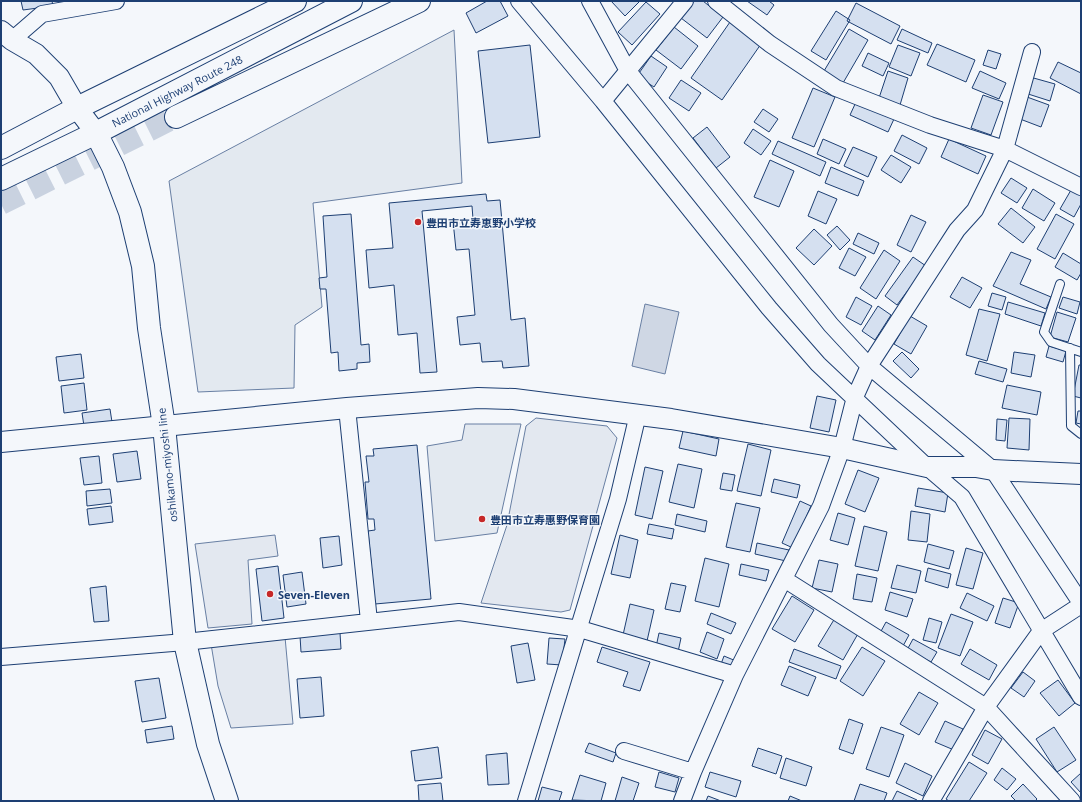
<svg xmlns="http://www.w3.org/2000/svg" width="1082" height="802" viewBox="0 0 1082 802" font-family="'Open Sans','Noto Sans JP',sans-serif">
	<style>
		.green { fill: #e3e9f0; stroke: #687fa3 }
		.parking { fill: #e3e8f0; stroke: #687fa3 }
		.water { fill: #cfd7e4; stroke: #687fa3 }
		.building { fill: #d5e0f0; stroke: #1d3f73 }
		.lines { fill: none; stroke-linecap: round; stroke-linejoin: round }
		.trunk-tunnel { stroke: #c9d2e0; stroke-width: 22; stroke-dasharray: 22 11; stroke-linecap: butt }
		.service-casing { stroke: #1d3f73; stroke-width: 10 }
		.minor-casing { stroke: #1d3f73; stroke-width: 18 }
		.tertiary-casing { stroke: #1d3f73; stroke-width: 22 }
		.secondary-casing { stroke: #1d3f73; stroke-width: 24 }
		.trunk-casing { stroke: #1d3f73; stroke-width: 24 }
		.service { stroke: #f4f7fb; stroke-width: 8 }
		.minor { stroke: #f4f7fb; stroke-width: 16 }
		.tertiary { stroke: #f4f7fb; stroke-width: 20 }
		.secondary { stroke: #f4f7fb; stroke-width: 22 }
		.trunk { stroke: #f4f7fb; stroke-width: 22 }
		.poi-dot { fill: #c62828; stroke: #f4f7fb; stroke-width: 1.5 }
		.labels { text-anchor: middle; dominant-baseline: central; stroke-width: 3; stroke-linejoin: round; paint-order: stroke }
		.street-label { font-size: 11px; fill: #1d3f73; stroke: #f4f7fb }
		.poi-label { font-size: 11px; font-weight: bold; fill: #1d3f73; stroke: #f4f7fb; text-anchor: start }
	</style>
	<rect width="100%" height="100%" fill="#f4f7fb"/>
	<path class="green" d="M454,30l8,153 -149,20 9,104 -27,18 -1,63 -96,4 -29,-211z
		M465,424h56l-24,109 -62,8 -8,-95 35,-6z"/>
	<path class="parking" d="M536,418l71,8 10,12 -47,172 -9,2 -80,-9 26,-78 19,-99z
		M275,535l3,21 -30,4 4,64 -44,4 -13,-84z
		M285,637l8,87 -62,4 -13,-42 -7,-42z"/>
	<path class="water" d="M645,304l34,8 -14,62 -33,-8z"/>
	<path class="building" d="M21,1h31l1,5 -30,4z
		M487,1h13l8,15 -32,17 -10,-20z
		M611,1h29l-15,15z
		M694,1h9l20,16 -16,21 -26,-20z
		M747,1h22l5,4 -7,10z
		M646,2l14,12 -28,31 -14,-13z
		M856,3l44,23 -9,18 -44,-23z
		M836,11l14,9 -24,40 -15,-9z
		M730,22l31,22 -39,56 -31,-22z
		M674,27l24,19 -17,23 -25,-19z
		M849,29l19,11 -25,43 -19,-12z
		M902,29l30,14 -4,10 -31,-13z
		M937,44l38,16 -9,22 -39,-17z
		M530,45l10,92 -52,6 -10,-92z
		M898,45l22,8 -9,23 -22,-9z
		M988,50l13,4 -5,15 -13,-4z
		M868,53l21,10 -6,13 -21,-10z
		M651,56l16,11 -13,20 -17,-11z
		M1058,62l23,11v21l-31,-16z
		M888,71l20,7 -8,27 -21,-7z
		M980,71l26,12 -7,16 -27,-11z
		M1030,77l25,7 -5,17 -25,-8z
		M681,80l20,13 -12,18 -20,-13z
		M813,88l22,9 -21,50 -22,-9z
		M983,95l20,7 -12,33 -20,-7z
		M1027,97l22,8 -8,22 -21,-8z
		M856,102l38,17 -6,13 -38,-17z
		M763,109l15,10 -9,13 -15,-10z
		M707,127l23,30 -14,11 -23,-30z
		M753,129l18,12 -10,14 -17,-12z
		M902,135l25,13 -8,16 -25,-13z
		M823,139l23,10 -7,15 -22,-10z
		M949,139l37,17 -8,18 -37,-17z
		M778,141l48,21 -6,14 -48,-22z
		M853,147l24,10 -9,20 -24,-11z
		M891,155l20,12 -10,16 -20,-13z
		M770,160l24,11 -15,36 -25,-10z
		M831,167l33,14 -6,15 -33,-13z
		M1011,178l16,10 -10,15 -16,-10z
		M1033,189l22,14 -11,18 -22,-13z
		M1071,190l10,5v9l-7,13 -14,-8z
		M818,191l19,8 -11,25 -18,-8z
		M486,194l1,7 13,-1 11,120 14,-2 4,48 -26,2 -1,-7 -20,1 -2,-19 -20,2 -3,-28 18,-2 -6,-66 -13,1 -3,-29 20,-2 -1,-13 -50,5 15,161 -17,1 -3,-40 -19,2 -4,-50 -25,3 -3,-38 27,-2 -4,-45z
		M1011,208l24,19 -12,16 -25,-19z
		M351,214l10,131 8,-1 1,18 -13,1v6l-18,2 -1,-19 -7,1 -5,-64h-6l-1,-11 8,-1 -4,-61z
		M1056,214l18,10 -19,35 -18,-10z
		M911,215l15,7 -15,30 -14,-7z
		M837,226l13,14 -10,10 -13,-15z
		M814,229l18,17 -18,19 -18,-17z
		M858,233l21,10 -5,11 -21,-10z
		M849,248l17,9 -11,19 -16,-8z
		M884,250l16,11 -24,38 -16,-11z
		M1011,252l20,8 -11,24 31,13 -5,12 -53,-23z
		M1063,253l18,11v9l-4,7 -22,-13z
		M913,257l13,9 -29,39 -12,-9z
		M962,277l20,11 -12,20 -20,-11z
		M992,293l14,4 -4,13 -14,-4z
		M856,297l16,9 -11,19 -15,-8z
		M1063,297l17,5 -3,12 -18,-6z
		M1008,302l37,11 -4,13 -36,-12z
		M878,306l13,9 -16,25 -13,-9z
		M979,309l21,5 -13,47 -21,-6z
		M1057,312l19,6 -8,24 -18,-5z
		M910,316l17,10 -16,28 -17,-10z
		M1049,346l17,5 -3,11 -17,-5z
		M902,352l17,17 -8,9 -18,-17z
		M1014,352l21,3 -4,22 -20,-4z
		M81,354l3,24 -25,3 -3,-24z
		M979,361l28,8 -4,13 -28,-8z
		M1079,365h2v33l-8,-2z
		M84,383l3,27 -23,3 -3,-27z
		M1007,385l34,7 -4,23 -35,-7z
		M817,396l19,4 -7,32 -19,-4z
		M110,409l2,13 -28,4 -2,-13z
		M1078,411h3v13l-5,-1z
		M1009,418l21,1 -1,31 -22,-2z
		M997,419l10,1 -2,21 -9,-1z
		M683,431l36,8 -3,17 -37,-8z
		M748,444l23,6 -10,46 -24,-5z
		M417,445l14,154 -56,5 -7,-73 7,-1 -1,-11h-6l-3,-37h4l-3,-26h8l-1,-7z
		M137,451l4,28 -24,3 -4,-28z
		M99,456l3,27 -18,2 -4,-27z
		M678,464l24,5 -8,39 -25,-6z
		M645,467l18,4 -11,48 -17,-4z
		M858,470l21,8 -14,34 -20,-8z
		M723,473l12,2 -3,16 -12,-2z
		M774,479l26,6 -3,13 -26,-6z
		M918,488l30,5 -3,19 -30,-6z
		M110,489l2,14 -25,3 -1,-15z
		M800,501l11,5 -18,42 -11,-5z
		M736,503l24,5 -10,44 -24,-5z
		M111,506l2,16 -24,3 -2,-16z
		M911,511l19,3 -3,28 -19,-2z
		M838,513l17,5 -7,27 -18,-5z
		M677,514l30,7 -2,11 -30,-7z
		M649,524l25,5 -2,10 -25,-5z
		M864,526l23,6 -9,39 -23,-5z
		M620,535l18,5 -8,38 -19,-4z
		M339,536l3,29 -19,3 -3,-30z
		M757,543l32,7 -3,11 -31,-7z
		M928,544l26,7 -5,18 -25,-7z
		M966,548l17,5 -10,36 -17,-4z
		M705,558l24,6 -10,43 -24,-6z
		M819,560l19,4 -6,28 -20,-4z
		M741,564l28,6 -3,11 -27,-6z
		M897,565l24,6 -5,22 -25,-5z
		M278,566l6,52 -22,3 -6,-52z
		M928,568l23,6 -3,14 -23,-7z
		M302,572l4,32 -19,3 -4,-32z
		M857,574l20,4 -5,24 -19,-3z
		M671,583l15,3 -6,26 -15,-3z
		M106,586l3,35 -15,1 -4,-34z
		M890,592l23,7 -6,18 -22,-7z
		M967,593l27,13 -7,15 -27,-13z
		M792,596l22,14 -19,32 -23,-13z
		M1003,598l16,5 -9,25 -15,-5z
		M630,604l24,6 -7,31 -24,-6z
		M711,613l25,10 -5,11 -24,-10z
		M951,614l22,8 -13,34 -22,-8z
		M835,618l24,14 -16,28 -25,-14z
		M929,618l13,4 -6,21 -13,-3z
		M886,622l23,13 -6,11 -23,-13z
		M707,632l17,7 -7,20 -17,-7z
		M340,633l1,16 -40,3 -1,-16z
		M659,633l22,5 -3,14 -22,-5z
		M549,638l16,1 -3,26 -15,-1z
		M913,639l24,13 -6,10 -24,-12z
		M528,643l7,37 -18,3 -6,-37z
		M602,647l48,15 -10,29 -17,-5 5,-14 -31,-10z
		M862,647l23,14 -22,35 -23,-15z
		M794,649l47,17 -5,13 -47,-17z
		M970,649l27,16 -8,15 -28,-16z
		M724,656l12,5 -3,8 -12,-5z
		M789,666l27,11 -8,19 -27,-11z
		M1023,672l12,9 -11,16 -13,-9z
		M321,677l3,39 -24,2 -3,-39z
		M159,678l7,40 -24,4 -7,-41z
		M1058,680l17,23 -16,13 -19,-23z
		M919,692l19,11 -19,32 -19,-11z
		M849,719l14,5 -10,30 -14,-5z
		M945,721l18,8 -9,21 -19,-8z
		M172,726l2,13 -27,4 -2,-13z
		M881,727l23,8 -15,42 -23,-8z
		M1054,727l22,33 -19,12 -21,-33z
		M985,730l17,9 -14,25 -16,-9z
		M589,743l27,10 -3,9 -28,-10z
		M438,747l4,31 -27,3 -4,-30z
		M758,748l24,8 -6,18 -24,-8z
		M507,753l2,31 -21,1 -2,-30z
		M786,758l26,9 -6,19 -26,-8z
		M969,762l18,11 -18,28h-20l-3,-2z
		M905,763l27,13 -9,20 -27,-13z
		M1002,768l14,11 -9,11 -13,-10z
		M659,772l20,6 -4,14 -20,-5z
		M710,772l31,9 -5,16 -31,-10z
		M1081,773v20l-10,-11z
		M580,775l26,8 -5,18 -29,-1z
		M622,777l17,6 -6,18h-18z
		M441,783l2,18h-24l-1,-16z
		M860,784l27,9 -3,8h-30z
		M1023,784l14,15 -2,2h-19l-5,-5z
		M542,787l20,5 -3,9h-21z
		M897,791l20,9 -1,1h-24z
		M708,796l13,5h-15z
		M790,796l12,5h-14z"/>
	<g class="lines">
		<path class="trunk-tunnel" d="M1,204l175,-87"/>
		<g class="service-casing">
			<path id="service" d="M1060,284l-16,48 7,10 30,10
				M1070,348l1,78 10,8"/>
		</g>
		<g class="minor-casing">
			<path id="minor" d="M519,1l84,100 166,207 49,56 109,103 35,30 119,200
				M590,1l38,70 203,254 38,41 124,104 88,133
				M716,1l54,43 66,44 94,37 75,24 76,38
				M12,40l30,-26 74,-13
				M603,101l82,-100
				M347,408l22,213
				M784,579l202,128 86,94
				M1,657l184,-15 274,-30 121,17 155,46
				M624,751l69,21
				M526,801l92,-302 20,-85
				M682,801l11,-29 42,-97 86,-169 21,-58 13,-51 14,-31 88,-136 18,-20 30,-61 27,-97
				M931,801l55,-94 55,-76 40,-26"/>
		</g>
		<g class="tertiary-casing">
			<path id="tertiary" d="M1,31l11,9 24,14 23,23 18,31 19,25
				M1,442l346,-34 131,-10 36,1 157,20 171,29 85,19h49l17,3 88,4"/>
		</g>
		<g class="secondary-casing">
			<path id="secondary" d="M96,133l17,34 17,45 13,54 6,62 15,98 21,216 23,102 19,57"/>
		</g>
		<g class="trunk-casing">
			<path id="trunk" d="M176,117l243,-116
				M1,148l76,-40 218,-107
				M1,179l95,-46 255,-132"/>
		</g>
		<use href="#service" class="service"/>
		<use href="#minor" class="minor"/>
		<use href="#tertiary" class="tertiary"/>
		<use href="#secondary" class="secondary"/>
		<use href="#trunk" class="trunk"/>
	</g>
	<g class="poi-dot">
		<circle cx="418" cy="222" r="4"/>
		<circle cx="482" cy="519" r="4"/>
		<circle cx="270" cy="594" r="4"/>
	</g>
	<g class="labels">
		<g class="street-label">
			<text transform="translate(177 91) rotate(-27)">National Highway Route 248</text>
			<text transform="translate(167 465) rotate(-96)">oshikamo-miyoshi line</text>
		</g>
		<g class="poi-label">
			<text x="426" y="222">豊田市立寿恵野小学校</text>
			<text x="490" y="519">豊田市立寿惠野保育園</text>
			<text x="278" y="594">Seven-Eleven</text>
		</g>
	</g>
	<rect width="1082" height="802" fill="none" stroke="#1d3f73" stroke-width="4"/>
</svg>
